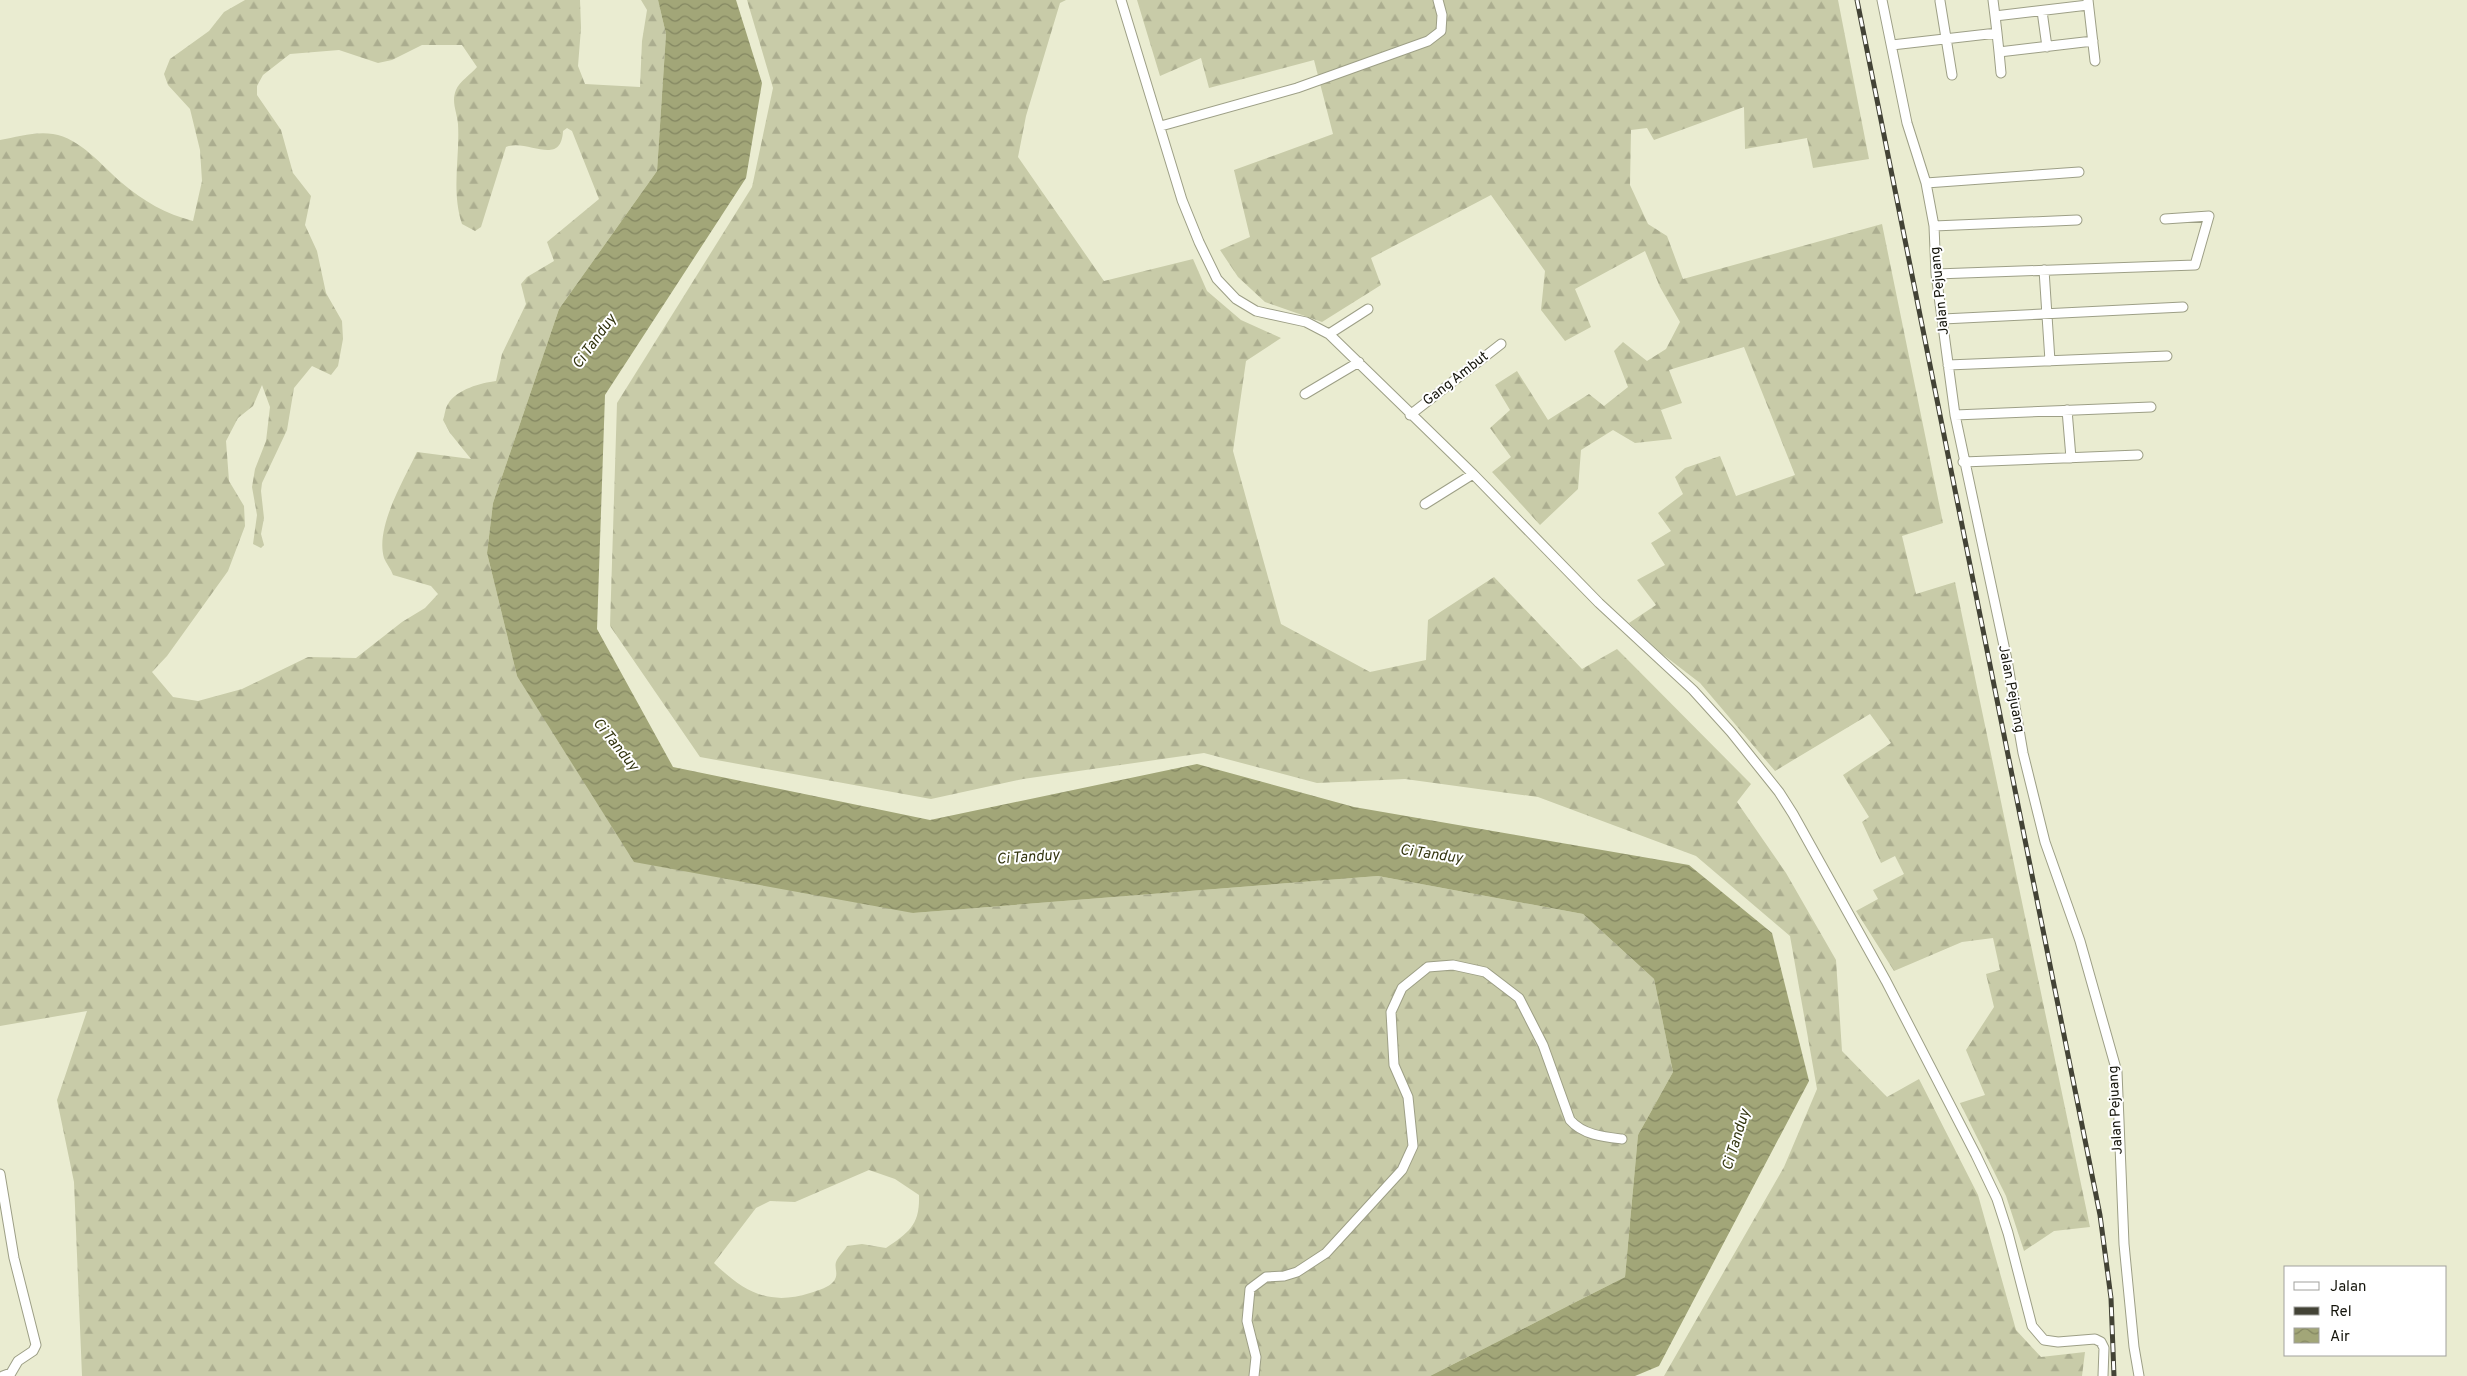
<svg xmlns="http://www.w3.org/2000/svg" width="2467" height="1376" viewBox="0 0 2467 1376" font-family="Overpass,sans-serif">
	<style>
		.forest { fill: url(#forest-firs); fill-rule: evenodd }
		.water { fill: url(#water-waves) }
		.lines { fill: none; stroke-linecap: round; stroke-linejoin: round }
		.minor-casing { stroke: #9d9f86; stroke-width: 11 }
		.minor { stroke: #fff; stroke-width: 9 }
		.rail-casing { stroke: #434336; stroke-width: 5 }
		.rail { stroke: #fff; stroke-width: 3; stroke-dasharray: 9; stroke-linecap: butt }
		.labels { text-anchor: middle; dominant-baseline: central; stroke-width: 4; stroke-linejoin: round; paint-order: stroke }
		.street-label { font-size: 14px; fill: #14140b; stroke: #fff }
		.water-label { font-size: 15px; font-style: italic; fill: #333510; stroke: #fff }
	</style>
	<defs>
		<pattern id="forest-firs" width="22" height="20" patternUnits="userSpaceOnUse" patternTransform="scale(1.25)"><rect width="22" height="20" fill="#c8cba8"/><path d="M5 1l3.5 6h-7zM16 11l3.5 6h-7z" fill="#abad8f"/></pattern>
		<pattern id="water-waves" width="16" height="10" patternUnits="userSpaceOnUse" patternTransform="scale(1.25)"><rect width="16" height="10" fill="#a2a678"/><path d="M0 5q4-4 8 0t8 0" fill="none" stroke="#838661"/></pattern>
	</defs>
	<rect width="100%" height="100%" fill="#eaecd1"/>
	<path class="forest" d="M245,0h335l1,28 -3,38 7,18 55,3 2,-46 5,-31 -6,-10h17l8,34 -9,137 -98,138 -66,194 -6,50 30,123 396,237 465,-37 205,38 71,65 19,93 -35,63 -13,142 -195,99h-1348l-8,-194 -17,-82 30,-89 -87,15v-886c17,-3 36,-9 53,-6 27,4 49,32 69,49 21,18 44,31 71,38l9,-40 -2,-31 -10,-41 -22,-24 -4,-11 6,-15 39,-28 15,-19zM422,45h40l15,22c-6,7 -18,15 -21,23 -5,12 1,22 2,34 2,34 -7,66 4,100l13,7 6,-4 25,-80c21,-9 55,21 57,-16l4,-3 5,3 27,68 -52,43 7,19 -27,16 -6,7 5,20 -24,50 -6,27c-15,2 -39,8 -48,23 -3,4 -3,11 -5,16l7,13 21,26 -54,-7c-13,28 -42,75 -33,106 2,5 7,11 9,17l38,11 7,8 -13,14 -23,14 -46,36 -48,-1 -66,32 -44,12 -25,-4 -21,-25 15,-16 61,-85 17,-45 -1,-20 -15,-25 -3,-40 12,-23 15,-12 9,-21 8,22 -4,34 -11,28 -3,18 5,28 -4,29 8,4 3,-3 -3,-11 3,-16 -3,-27 1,-8 25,-53 7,-42 18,-22 19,9 7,-9 5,-27 -1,-18 -16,-28 -9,-42 -12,-26 6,-29 -18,-23 -12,-43 -24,-35v-9l6,-11 27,-21 49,-4 39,13 14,-3zM869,1170l26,9 24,16c1,30 -10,37 -33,53l-24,-4 -15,2c-3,5 -9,11 -11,16 -2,6 3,12 -2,19 -6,7 -15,9 -24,12 -41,13 -66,-1 -96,-30l42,-55 14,-7 25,1z
		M747,0h319l-6,3 -34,113 -8,41 86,124 89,-22 14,32 34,29 40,18 -35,23 -13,90 48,173 89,48 56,-12 2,-40 66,-43 88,92 35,-20 134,135 -14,18 49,71 50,87 6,91 45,46 32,-18 59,116 38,135 25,27 44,-5 -3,24h-418l120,-209 33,-78 -27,-153 -94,-80 -158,-59 -133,-18 -88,4 -113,-30 -181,26 -92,20 -231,-42 -90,-131 7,-223 135,-216 21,-99z
		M1137,0h701l31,159 -56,9 -6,-30 -62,11 -1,-42 -90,33 -7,-12 -16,2 -1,55 18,39 19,12 16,43 199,-55 61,299 -41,13 14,58 39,-12 135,645 -36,4 -30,20 -18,-55 -46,-93 25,-8 -19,-45 28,-43 -8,-33 14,-4 -7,-32 -31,4 -68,29 -38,-60 22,-12 -5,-9 31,-16 -9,-18 -14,7 -19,-41 7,-5 -26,-42 48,-32 -21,-29 -95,57 -75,-88 -39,-30 -32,-30 27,-18 -19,-25 28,-15 -14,-22 20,-12 -13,-18 25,-19 -8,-17 10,-9 35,-12 16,40 59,-21 -51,-128 -75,23 13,33 -21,7 11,29 -37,4 -22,-13 -32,20 -3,39 -38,36 -48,-53 19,-15 -21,-29 20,-18 -15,-25 22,-14 31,49 41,-26 15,12 24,-19 -14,-36 9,-9 24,19 19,-12 14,-27 -20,-35 -15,-36 -70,38 16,38 -26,14 -24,-31 4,-39 -54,-76 -120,63 10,27 -59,37 -57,-20 -27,-25 -18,-27 30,-13 -16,-67 99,-36 -19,-74 -105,28 -8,-30 -41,18z"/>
	<path class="water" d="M658,0h78l26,83 -16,95 -141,217 -8,234 76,138 257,53 267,-56 157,43 335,58 83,68 37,148 -150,285 -24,10h-205l195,-99 13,-142 35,-63 -19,-93 -71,-65 -205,-38 -465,37 -279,-51 -117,-186 -30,-123 6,-50 66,-194 98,-138 9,-137z"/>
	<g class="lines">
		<g class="minor-casing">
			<path id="minor" d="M1121,0l61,200 17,42 18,37 19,20 20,12 50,11 23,12 144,140 126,129 94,87 38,42 48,60 14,22 93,167 90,174 21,44 11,34 24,93 12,14 14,2 37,-3 6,3 3,6 -1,28
				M1882,0l25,123 19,60 8,43 2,48 19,141 52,245 16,93 22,89 35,99 37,131 7,172 10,103 5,29
				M1993,0l2,16
				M2088,0l7,61
				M1940,1l12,74
				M2042,11l5,36
				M1997,33l2,19 94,-11
				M1892,45l105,-12 -2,-17 93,-11
				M1999,52l2,21
				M1161,126l136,-38 131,-47 13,-10 1,-16 -4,-15
				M1926,183l153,-11
				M1934,226l143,-6
				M2044,270l6,91
				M1936,274l259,-9 14,-49 -44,3
				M1943,319l240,-12
				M1329,334l39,-25
				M1948,365l219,-9
				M1305,394l54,-32
				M2067,410l4,48
				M1410,415l91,-71
				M1955,415l196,-8
				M1963,462l175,-7
				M1425,504l48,-30
				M0,1174l14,84 22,87 -3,6 -15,10 -7,12 -8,3
				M1254,1376l2,-19 -9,-36 3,-32 16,-12 18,-1 13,-4 29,-19 76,-83 11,-24 -5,-49 -14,-32 -3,-53 11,-24 26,-21 25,-2 32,7 34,26 24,47 27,75c13,15 34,17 52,19"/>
		</g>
		<use href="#minor" class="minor"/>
		<g class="rail-casing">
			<path id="rail" d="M1857,0l243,1215 11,83 3,78"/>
		</g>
		<use href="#rail" class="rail"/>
	</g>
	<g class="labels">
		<g class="street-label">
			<text transform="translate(1940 291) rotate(-96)">Jalan Pejuang</text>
			<text transform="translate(1456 379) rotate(-38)">Gang Ambut</text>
			<text transform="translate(2011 689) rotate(79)">Jalan Pejuang</text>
			<text transform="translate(2116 1110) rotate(-93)">Jalan Pejuang</text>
		</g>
		<g class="water-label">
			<text transform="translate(595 342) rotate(-54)">Ci Tanduy</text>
			<text transform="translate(615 745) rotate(51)">Ci Tanduy</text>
			<text transform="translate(1431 855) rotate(8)">Ci Tanduy</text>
			<text transform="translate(1028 858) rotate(-4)">Ci Tanduy</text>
			<text transform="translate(1737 1140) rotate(-73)">Ci Tanduy</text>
		</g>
	</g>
	<rect x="2284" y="1266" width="162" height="90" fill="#ffffff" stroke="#a1a19d"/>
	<rect x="2294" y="1282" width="25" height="8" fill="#ffffff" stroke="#a1a19d"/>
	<text x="2330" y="1291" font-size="15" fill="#14140b">Jalan</text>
	<rect x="2294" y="1307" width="25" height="8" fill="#434336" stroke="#a1a19d"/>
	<text x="2330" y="1316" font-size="15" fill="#14140b">Rel</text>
	<rect x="2294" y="1328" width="25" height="15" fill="url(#water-waves)" stroke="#a1a19d"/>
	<text x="2330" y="1341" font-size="15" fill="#14140b">Air</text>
</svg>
